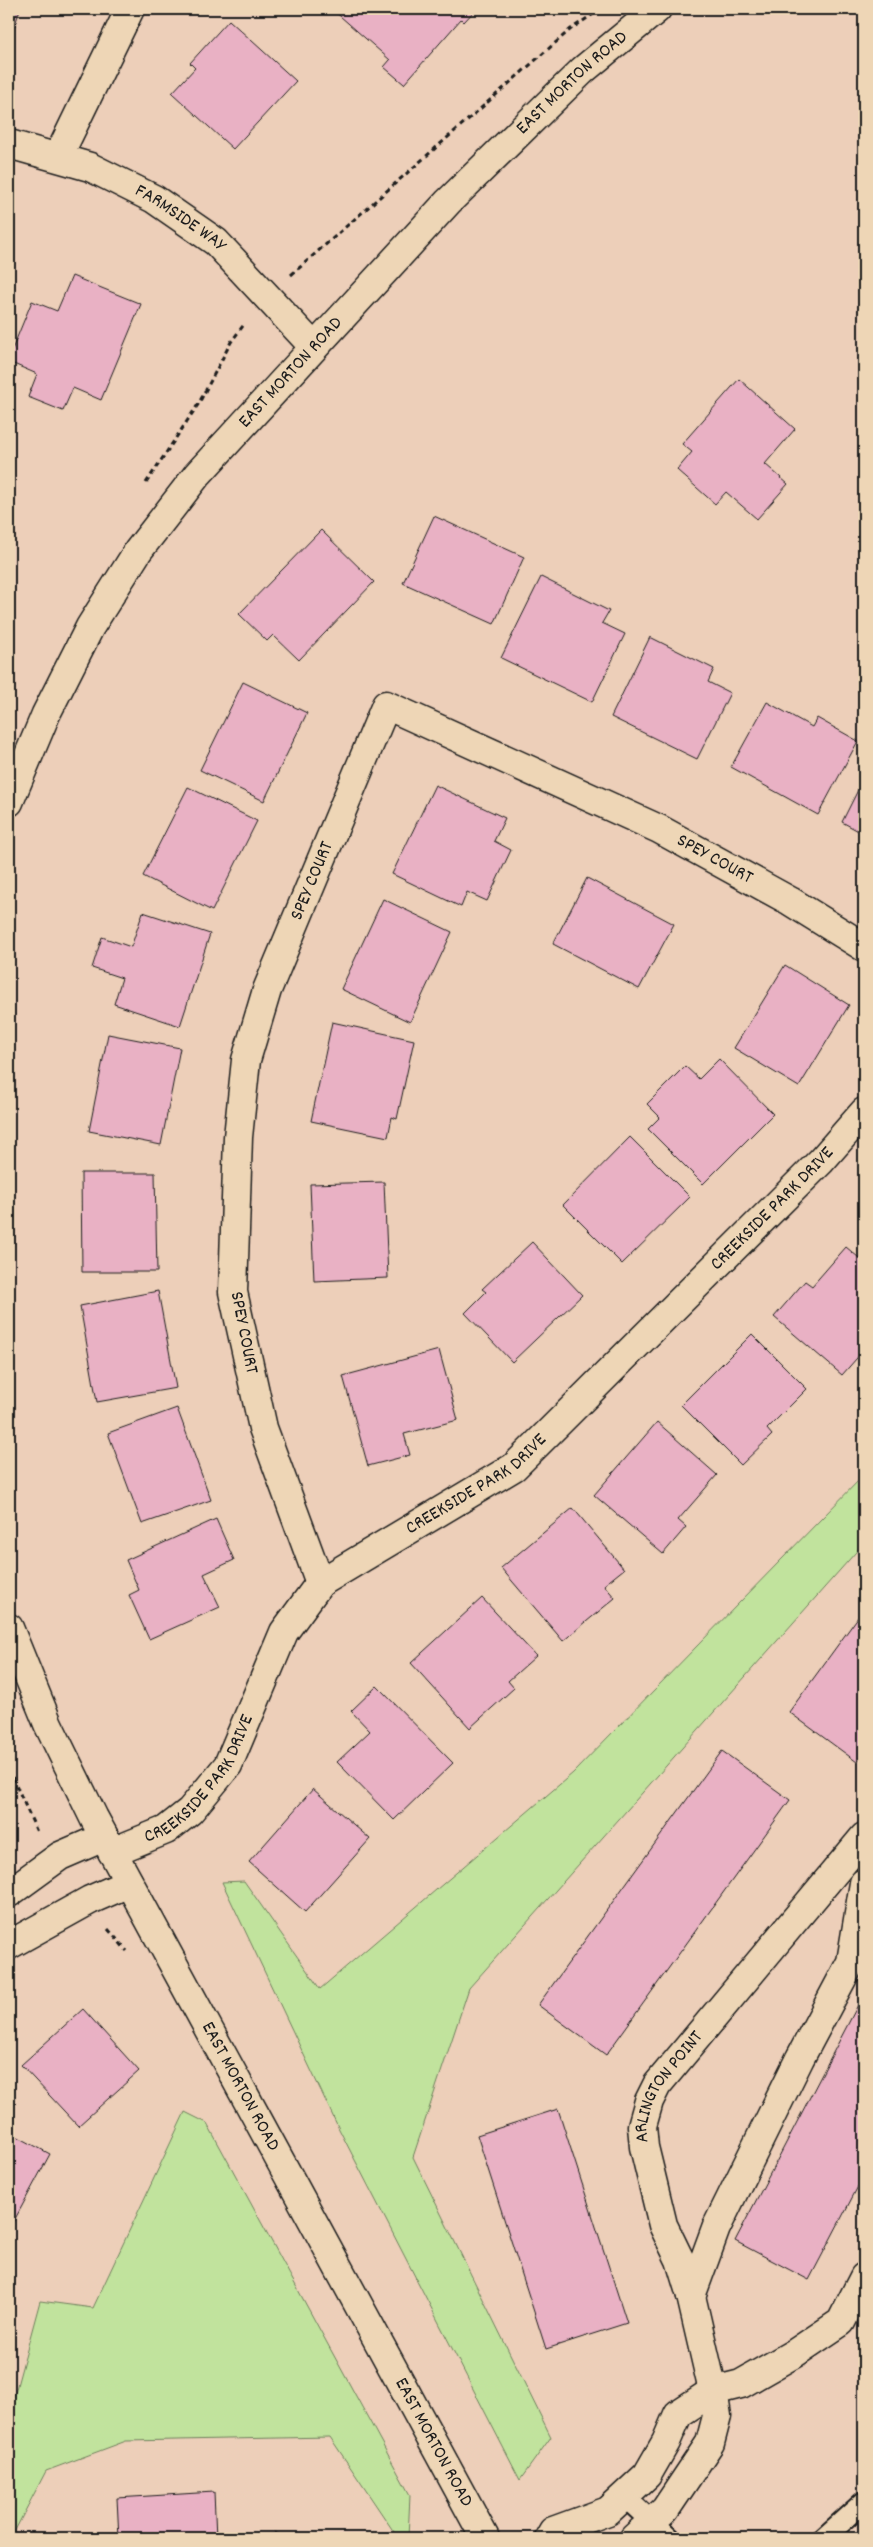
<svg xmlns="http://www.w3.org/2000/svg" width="873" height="2547" viewBox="0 0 873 2547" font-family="Dekko,sans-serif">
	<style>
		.green { fill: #c1e39d; stroke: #6e805c }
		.building { fill: #e9b1c4; stroke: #1c1c1c }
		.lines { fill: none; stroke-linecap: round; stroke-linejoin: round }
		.service-casing { stroke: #1c1c1c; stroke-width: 24 }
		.minor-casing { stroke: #1c1c1c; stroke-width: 31 }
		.path { stroke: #1c1c1c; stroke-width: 3; stroke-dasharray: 5 4; stroke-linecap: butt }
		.service { stroke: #eed6b6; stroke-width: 20 }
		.minor { stroke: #eed6b6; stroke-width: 28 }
		.labels { text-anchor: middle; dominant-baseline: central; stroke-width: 4; stroke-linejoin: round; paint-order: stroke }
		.street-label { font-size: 19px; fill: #1c1c1c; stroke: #eed6b6 }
	</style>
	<rect width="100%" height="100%" fill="#edcfb9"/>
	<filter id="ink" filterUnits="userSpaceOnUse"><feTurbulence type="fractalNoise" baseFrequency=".02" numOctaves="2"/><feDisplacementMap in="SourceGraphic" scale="10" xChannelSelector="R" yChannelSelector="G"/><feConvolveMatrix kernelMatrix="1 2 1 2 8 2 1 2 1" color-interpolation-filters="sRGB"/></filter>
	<g filter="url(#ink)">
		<path class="green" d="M864,1475v68l-395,445 -56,169 138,280 -31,43 -181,-351 -117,-247 22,-1 76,108 253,-216z
			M185,2112l22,11 203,372 -2,43h-10l-68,-101 -204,4 -80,30 -35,67h-2v-123l31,-114 53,7z"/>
		<path class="building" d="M9,9h11l-11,35z
			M332,9h144l-12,13 -3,-3 -57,65 -20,-17 6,-7z
			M229,20l67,61 -63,68 -61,-56 23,-25 -5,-5z
			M72,276l69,28 -40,96 -28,-12 -10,23 -35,-14 9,-23 -28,-12v-5l23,-56 25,10z
			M739,379l56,50 -30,35 23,20 -31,35 -31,-27 -11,12 -38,-34 15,-18 -10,-8z
			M434,516l90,41 -30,67 -91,-41z
			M321,530l53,52 -75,78 -26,-25 -6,6 -28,-27z
			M541,577l68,34 -7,12 23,11 -33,68 -91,-44z
			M650,637l64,32 -6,13 22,11 -33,66 -86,-42z
			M243,682l64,31 -43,88 -64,-31z
			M767,702l45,25 5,-9 41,23 -40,74 -87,-48z
			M864,778v56l-22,-12z
			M435,785l70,33 -11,23 17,9 -24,51 -20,-9 -6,15 -69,-33z
			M188,787l69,34 -45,90 -69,-35z
			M587,878l87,46 -35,65 -86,-45z
			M383,899l69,33 -42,90 -69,-33z
			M143,912l67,22 -30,92 -66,-22 8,-26 -30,-10 10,-31 29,10z
			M785,965l64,40 -50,82 -65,-39z
			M332,1022l82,18 -17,79 -5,-2 -4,20 -77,-16z
			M108,1034l72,14 -19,97 -72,-14z
			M719,1059l54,55 -70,70 -55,-55 12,-12 -13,-13 38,-38 14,13z
			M630,1137l60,60 -68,67 -59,-59z
			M81,1173h74l2,99h-75z
			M384,1182l4,96 -74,3 -4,-97z
			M532,1242l50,53 -70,67 -47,-49 21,-21 -4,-3z
			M846,1247l18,15v88l-22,25 -68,-58 31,-36 7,5z
			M158,1291l18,97 -79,14 -17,-96z
			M752,1334l55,55 -40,40 5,6 -31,30 -60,-60z
			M439,1350l19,70 -54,14 6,21 -42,11 -25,-90z
			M177,1408l34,92 -69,24 -34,-91z
			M657,1422l60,53 -39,45 8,7 -23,27 -69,-59z
			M573,1508l51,61 -20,16 11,13 -52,43 -62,-73z
			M216,1519l18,41 -30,14 16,33 -71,32 -20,-44 10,-5 -13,-30z
			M482,1598l54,58 -28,25 6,7 -44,40 -59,-65z
			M864,1609v143l-7,10 -68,-50z
			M377,1686l76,77 -59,57 -57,-58 33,-31 -19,-20z
			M722,1751l68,49 -184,255 -68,-50z
			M313,1789l57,50 -65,73 -56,-50z
			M859,2003l5,3v169l-55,105 -74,-39z
			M83,2009l56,62 -61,55 -57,-61z
			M558,2109l69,214 -81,26 -69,-214z
			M9,2132l41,22 -41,76z
			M214,2492l2,46h-97l-2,-40z
			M275,2532l10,6h-14z"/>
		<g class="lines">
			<g class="service-casing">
				<path id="service" d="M624,2496l45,42
					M824,2538l40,-36"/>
			</g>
			<g class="minor-casing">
				<g id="minor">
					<path id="s1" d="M9,144l81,23 64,32 62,43 98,105"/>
					<path d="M58,157l72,-148"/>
					<path id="s2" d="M9,802l37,-88 44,-87 48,-76 59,-76 251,-273 135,-132 74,-61"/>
					<path id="s3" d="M320,1583l-57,-155 -30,-136 5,-155 8,-77 21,-70 119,-285 273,124 131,72 74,46"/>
					<path id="s4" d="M9,1628l39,96 46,94 391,720"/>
					<path id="s5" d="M112,1852l54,-22 24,-19 38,-46 56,-133 36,-49 194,-116 307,-306 43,-49"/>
					<path d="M9,1893l51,-37 44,-19"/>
					<path d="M9,1945l81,-45 39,-17"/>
					<path d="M691,2296l25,-68 84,-170 51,-96 13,-79"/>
					<path d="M549,2538l4,-7 55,-20 39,-36 19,-33 12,-28 35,-23 28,-7 54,-31 46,-31 23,-45"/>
					<path id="s6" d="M634,2538l31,-28 45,-67 7,-27 -4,-25 -22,-95 -11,-36 -17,-35 -19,-78 -2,-21 7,-25 8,-16 207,-248"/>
				</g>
			</g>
			<path class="path" d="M291,275l280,-246 30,-20
				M146,483l53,-80 32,-61 14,-19
				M9,1769l28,63
				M108,1929l19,22"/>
			<use href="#service" class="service"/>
			<use href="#minor" class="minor"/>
		</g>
	</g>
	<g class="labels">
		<g class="street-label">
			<text stroke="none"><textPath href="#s2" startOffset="922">EAST MORTON ROAD</textPath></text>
			<text stroke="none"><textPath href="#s1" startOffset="188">FARMSIDE WAY</textPath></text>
			<text stroke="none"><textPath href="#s2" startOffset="518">EAST MORTON ROAD</textPath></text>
			<text stroke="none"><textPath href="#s3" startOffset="1282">SPEY COURT</textPath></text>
			<text stroke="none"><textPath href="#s3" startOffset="728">SPEY COURT</textPath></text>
			<text stroke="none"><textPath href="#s5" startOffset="945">CREEKSIDE PARK DRIVE</textPath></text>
			<text transform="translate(243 1333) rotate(79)">SPEY COURT</text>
			<text stroke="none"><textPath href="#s5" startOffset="539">CREEKSIDE PARK DRIVE</textPath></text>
			<text stroke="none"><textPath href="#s5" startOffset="119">CREEKSIDE PARK DRIVE</textPath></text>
			<text stroke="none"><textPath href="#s4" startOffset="514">EAST MORTON ROAD</textPath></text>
			<text stroke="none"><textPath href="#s6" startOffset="498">ARLINGTON POINT</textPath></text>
			<text stroke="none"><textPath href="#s4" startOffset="919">EAST MORTON ROAD</textPath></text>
		</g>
	</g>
	<rect width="873" height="2547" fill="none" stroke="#eed6b6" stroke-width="30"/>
	<rect x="15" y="15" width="843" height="2517" fill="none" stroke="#1c1c1c" stroke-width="2" filter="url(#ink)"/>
</svg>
